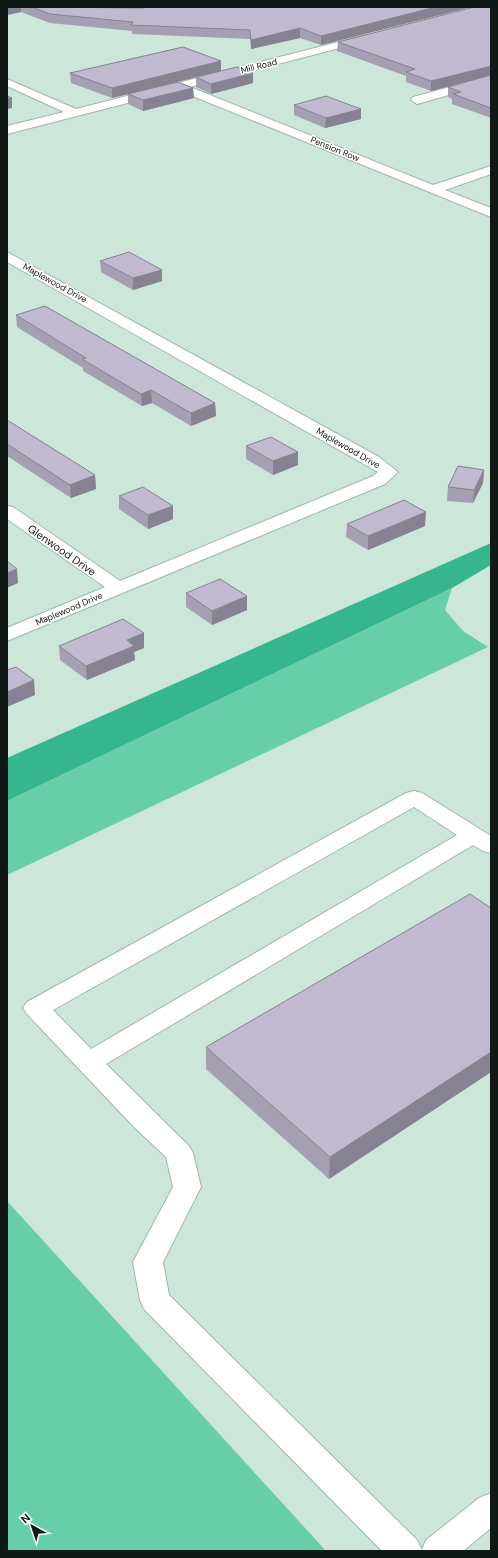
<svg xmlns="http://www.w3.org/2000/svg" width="498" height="1558" viewBox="0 0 498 1558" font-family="'DM Sans',sans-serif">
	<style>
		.green { fill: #66cea8 }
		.forest { fill: #36b68e }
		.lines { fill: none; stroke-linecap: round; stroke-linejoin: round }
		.minor-casing { stroke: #9eb7ac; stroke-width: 2 }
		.minor { fill: #fff; fill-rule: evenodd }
		.wall { fill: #a59fb2 }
		.shaded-wall { fill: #868291 }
		.building { fill: #c0b9cf; stroke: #868291 }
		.labels { text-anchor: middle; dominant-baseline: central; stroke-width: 3; stroke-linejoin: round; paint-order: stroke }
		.far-street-label { font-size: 9px; fill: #101915; stroke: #fff }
		.street-label { font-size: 11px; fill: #101915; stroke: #fff }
	</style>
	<rect width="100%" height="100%" fill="#cce6da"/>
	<path class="green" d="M452,588l-7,22 18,21 25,16 -481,228v-74z
		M7,1201l319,350h-319z"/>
	<path class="forest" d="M491,543v22l-39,23 -445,213v-43z"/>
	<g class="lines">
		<g class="minor-casing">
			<path id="minor" d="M366,35l4,1 1,2 -1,2 -180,47 243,98 58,-19v8l-46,16 46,18v9l-313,-127 -171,44v-8l57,-14 -57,-26v-7l69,30z
				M491,76v7l-74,21 -6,-4 2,-3z
				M7,252l372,205 19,15 -13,12 -378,157v-13l98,-41 -98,-68v-13l6,1 107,74 253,-105 5,-4 -371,-210z
				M414,791l8,2 69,43v17l-8,-2 -10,-6 -367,219 83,82 4,7 8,34 -38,75 6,33 248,245 5,10 4,-10 53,-42 12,-5v35l-28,23h-81l-238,-242 -4,-9 -7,-38 40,-75 -7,-30 -31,-29 -108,-114 -4,-6 4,-6 379,-209zM414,807l43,28 -366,214 -38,-39z"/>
		</g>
		<use href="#minor" class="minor"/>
	</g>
	<path class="wall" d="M7,7h125l9,1 9,-1h321l-150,38 -21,-7 -49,11 -1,-10 -118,-5v-3l-82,-8 -29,-11 -14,3z
		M338,42l153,33 -60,16 -25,-9v-6l-69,-25z
		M221,61v10l-109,27 -41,-15 -1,-10z
		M491,75v43l-39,-14v-5l-4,-2v-10z
		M196,77l57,6 -42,11 -15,-7z
		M193,88l1,10 -51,13 -15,-7v-10z
		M294,105l67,14 -36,9 -31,-13z
		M100,261l62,9v11l-29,9 -32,-18z
		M16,315l199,88 1,13 -25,10 -39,-23 -10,3 -59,-35v-3l-66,-41z
		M7,420l88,55 1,14 -25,9 -64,-42z
		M246,446l52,19 -25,10 -27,-16z
		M484,470l-1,13 -10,20 -26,-2 1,-14z
		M119,496l54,10v13l-25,10 -29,-20z
		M347,524l78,2 -57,24 -22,-13z
		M186,593l61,3v14l-35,15 -26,-18z
		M59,646l85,2 -10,4 1,8 -48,20 -27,-20z
		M491,908v164l-162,107 -123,-110v-22z"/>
	<path class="shaded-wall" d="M7,7h14v5l-14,3z
		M436,7h35l-150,38v-9z
		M300,28v10l-49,11v-9z
		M221,61v10l-109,27v-10z
		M491,66v9l-60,16v-10z
		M253,73v10l-42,11v-10z
		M193,88l1,10 -51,13v-11z
		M12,98v10l-5,1v-10z
		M361,109v10l-36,9 1,-10z
		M162,270v11l-29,9v-12z
		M151,390l1,13 -10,3 -1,-12z
		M215,403l1,13 -25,10v-13z
		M298,452v13l-25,10v-14z
		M484,470l-1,13 -10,20 1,-13z
		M95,475l1,14 -25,9 -1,-13z
		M173,506v13l-25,10v-14z
		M426,512l-1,14 -57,24v-14z
		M17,569l1,14 -11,5v-15z
		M247,596v14l-35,15v-14z
		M144,633v15l-10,4 1,8 -48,20 -1,-14 41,-26z
		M34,680l1,15 -28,12v-15z
		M491,1052v20l-162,107 1,-22z"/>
	<path class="building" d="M32,7l109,1 9,-1h286l-115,29 -21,-8 -49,12 -1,-10 -119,-5 2,-3 -83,-8z
		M474,7h17v59l-60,15 -25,-9 9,-3 -77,-27z
		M183,47l38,14 -109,27 -42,-15z
		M237,67l16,6 -42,11 -15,-7z
		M491,75v33l-38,-14 8,-2 -13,-5z
		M178,82l15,6 -50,12 -15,-6z
		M7,96l5,2 -5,1z
		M326,96l35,13 -35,9 -32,-13z
		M129,252l33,18 -29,8 -33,-17z
		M45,306l170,97 -24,10 -40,-23 -10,4 -59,-35 4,-1 -70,-43z
		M7,420l88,55 -25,10 -63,-41z
		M271,437l27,15 -25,9 -27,-15z
		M458,466l26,4 -10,20 -26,-3z
		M143,487l30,19 -25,9 -29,-19z
		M404,500l22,12 -58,24 -21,-12z
		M7,561l10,8 -10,4z
		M220,579l27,17 -35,15 -26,-18z
		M123,619l21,14 -17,7 7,6 -48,20 -27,-20z
		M16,667l18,13 -27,12v-22z
		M470,894l21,14v144l-161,105 -124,-110z"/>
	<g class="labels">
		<g class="far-street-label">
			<text transform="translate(259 66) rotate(-14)">Mill Road</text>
			<text transform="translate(335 149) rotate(22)">Pension Row</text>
			<text transform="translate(55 283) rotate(29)">Maplewood Drive</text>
			<text transform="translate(348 448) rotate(30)">Maplewood Drive</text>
			<text transform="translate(69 609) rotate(-23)">Maplewood Drive</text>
		</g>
		<g class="street-label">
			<text transform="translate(62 550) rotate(35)">Glenwood Drive</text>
		</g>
	</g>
	<rect width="498" height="1558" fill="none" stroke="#101915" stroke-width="16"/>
	<g transform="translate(32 1526) rotate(320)" stroke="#ffffff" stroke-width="3" paint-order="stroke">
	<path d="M0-3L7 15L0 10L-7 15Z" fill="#101915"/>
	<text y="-6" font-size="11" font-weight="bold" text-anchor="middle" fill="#101915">N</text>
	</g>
</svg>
